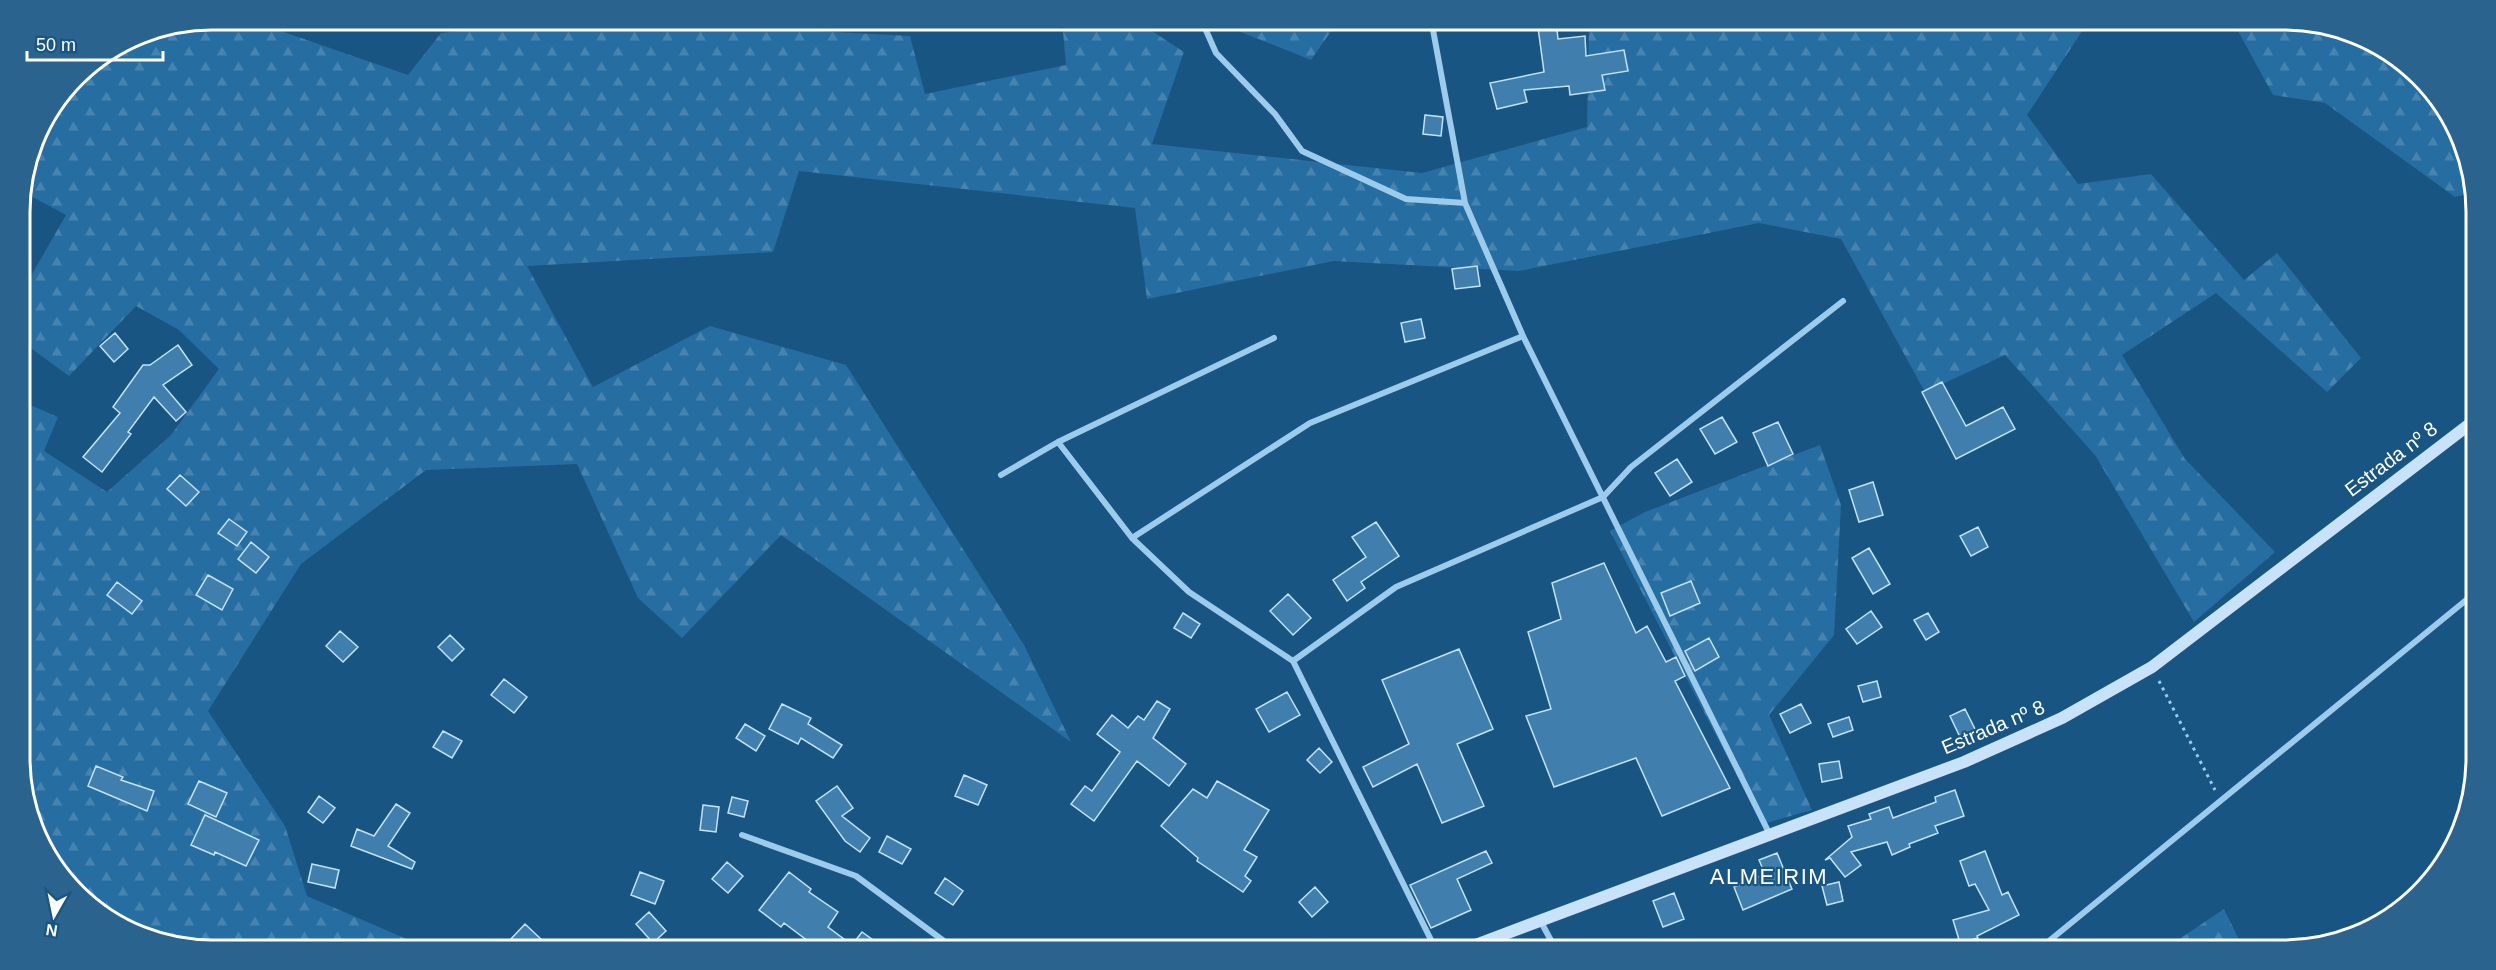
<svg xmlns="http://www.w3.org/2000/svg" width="2496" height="970" viewBox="0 0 2496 970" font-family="Helvetica,sans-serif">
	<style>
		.forest { fill: url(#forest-firs) }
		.building { fill: #407fad; stroke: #c1e2f9; stroke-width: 1.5 }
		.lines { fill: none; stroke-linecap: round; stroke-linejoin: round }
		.path { stroke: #9ccbec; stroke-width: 3; stroke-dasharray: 3 4.5; stroke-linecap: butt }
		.street { stroke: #9ccbec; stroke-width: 6 }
		.secondary { stroke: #c8e3f9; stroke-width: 12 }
		.labels { text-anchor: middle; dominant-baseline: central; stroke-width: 4.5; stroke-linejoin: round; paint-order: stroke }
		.street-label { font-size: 20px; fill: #fff; stroke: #185583 }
		.quarter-label { font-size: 22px; letter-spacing: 1.5px; fill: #fff; stroke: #185583 }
		.rim { fill: none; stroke: #fff; stroke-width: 3 }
	</style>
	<defs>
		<pattern id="forest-firs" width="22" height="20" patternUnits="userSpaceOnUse" patternTransform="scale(1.5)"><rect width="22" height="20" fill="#266da1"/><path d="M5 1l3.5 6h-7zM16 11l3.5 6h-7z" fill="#4783af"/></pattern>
	</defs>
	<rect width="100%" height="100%" fill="#185583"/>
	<path class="forest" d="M2090,19l-63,96 51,69 73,-10 93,106 33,-27 84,105 -34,34 -111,-99 -94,62 63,104 90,93 -81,70 -99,-167 -90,-100 -80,37 -84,-153 -82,-16 -240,48 -185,-10 -187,38 -12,-91 -336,-37 -26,81 -246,14 66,121 117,-61 136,39 178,280 47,97 -290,-207 -99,103 -44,-40 -61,-134 -151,6 -125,94 -93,147 77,115 22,70 125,54h-220l-62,-10 -83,-55 -44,-90 -2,-394 37,16 -14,34 63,41 64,-57 48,-66 -40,-39 -43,-24 -67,70 -48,-35 -1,-46 46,-80 -39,-21 -4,-6 17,-61 45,-60 54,-33 61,-12 49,-2 159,55 33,-42 121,-13h42l306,16 15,58 141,-29 -4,-45h73l49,32 -32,92 270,29 165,-46 2,-107z
		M1211,20h117l6,7 -23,33z
		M2232,20h52l62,10 83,55 28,42 18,65 -20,5 -130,-94 -52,-8z
		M1820,445l21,60 -7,130 -65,80 43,95 -50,14 -152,-293 35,-19z
		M2224,909l20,41h-81z"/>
	<path class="building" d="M1537,20h19l2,19 27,-3 1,20 38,-6 4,21 -26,4 3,15 -35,5 -1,-9 -45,4 3,12 -30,7 -7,-26 54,-11z
		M1425,115l18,2 -2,19 -18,-2z
		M1477,266l3,20 -25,3 -3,-20z
		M1421,319l4,19 -20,4 -4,-19z
		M115,333l13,16 -14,13 -14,-16z
		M178,345l14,20 -29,20 23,27 -10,9 -22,-24 -26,35 3,2 -29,38 -19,-15 37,-44 -7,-6 30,-42h7z
		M1942,382l24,44 37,-19 12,22 -59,30 -34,-67z
		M1722,417l15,25 -22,12 -15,-25z
		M1778,422l15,32 -25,12 -15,-33z
		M1677,459l15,23 -22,14 -15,-23z
		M180,475l19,17 -13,14 -19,-17z
		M1873,482l10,33 -24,7 -10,-32z
		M229,519l18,13 -10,14 -19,-13z
		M1376,522l23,34 -38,26 4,6 -18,13 -14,-21 33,-23 -14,-20z
		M1978,527l10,20 -17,9 -11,-20z
		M251,542l18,15 -13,16 -18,-14z
		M1869,548l21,36 -17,10 -21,-36z
		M1604,563l32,70 11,-7 19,36 10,-5 9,19 -10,5 55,107 -68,28 -26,-58 -82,29 -28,-71 25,-7 -23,-77 33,-13 -9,-36z
		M208,575l25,14 -11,21 -26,-15z
		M1691,581l9,22 -30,13 -9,-23z
		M117,582l25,19 -10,13 -25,-19z
		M1288,594l23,24 -18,17 -23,-24z
		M1871,611l11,16 -25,17 -11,-15z
		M1183,613l17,11 -9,14 -17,-10z
		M1928,613l11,19 -13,8 -12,-20z
		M340,631l18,16 -15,15 -17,-16z
		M450,635l14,14 -12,12 -14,-14z
		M1709,638l10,19 -24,14 -10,-20z
		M1459,649l34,80 -36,15 27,62 -42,17 -25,-59 -44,23 -10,-20 46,-23 -27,-64z
		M504,679l23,18 -13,16 -23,-18z
		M1877,681l4,16 -18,5 -5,-16z
		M1287,692l13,23 -31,17 -13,-23z
		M1157,701l13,8 -17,29 33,26 -17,22 -32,-25 -43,60 -23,-17 14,-18 7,5 28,-39 -23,-18 15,-19 16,13 10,-12 6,4z
		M782,704l29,14 -3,6 34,21 -9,13 -32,-20 -3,6 -29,-15z
		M1801,704l10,19 -21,10 -10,-19z
		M1965,709l10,20 -15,8 -10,-21z
		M1849,717l4,13 -20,7 -5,-13z
		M745,724l20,12 -9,15 -20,-13z
		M443,731l19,10 -10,17 -19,-11z
		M1319,748l13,14 -12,11 -13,-13z
		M1839,761l3,17 -20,4 -3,-18z
		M96,766l27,11 -2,3 33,11 -7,20 -59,-25z
		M964,775l23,10 -9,20 -23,-9z
		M199,781l28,12 -11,24 -28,-13z
		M1217,781l52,29 -25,40 13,7 -12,19 6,5 -8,11 -46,-31 1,-3 -37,-32 32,-37 14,9z
		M837,786l16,22 -11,8 28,22 -10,14 -15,-11 -29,-40z
		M1955,790l9,26 -29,10 3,7 -29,11 1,3 -18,8 -5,-13 -36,10 10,13 -16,12 -15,-19 -5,2 27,-23 -4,-11 23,-7 -2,-5 20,-7 4,11 43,-16 -1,-5z
		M319,796l16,12 -12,15 -15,-11z
		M732,797l16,4 -4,16 -16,-4z
		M396,804l14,9 -22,33 27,16 -3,7 -61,-23 6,-17 17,7z
		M703,805l16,2 -3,25 -16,-2z
		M205,815l54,25 -13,26 -31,-14 -1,3 -23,-10z
		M887,836l24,13 -9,15 -23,-12z
		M1486,851l6,12 -35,16 14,31 -40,18 -21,-43z
		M1985,851l17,44 6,-3 11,23 -42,21 1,2 -18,5 -7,-23 36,-10 -14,-26 -6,2 -9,-25z
		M1777,853l15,36 -49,21 -9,-23 31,-13 -6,-14z
		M727,862l16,14 -15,17 -16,-14z
		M312,864l27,6 -4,18 -27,-6z
		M640,872l24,9 -9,23 -24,-9z
		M789,872l22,17 -2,3 29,20 -10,15 24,18 10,-13 25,18h-67l-36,-27 -3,4 -22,-17z
		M945,878l18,13 -10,14 -18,-12z
		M1839,882l4,19 -16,4 -5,-19z
		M1315,887l13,15 -16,15 -13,-15z
		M1674,893l10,26 -21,8 -10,-26z
		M649,912l17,19 -13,12 -17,-19z
		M525,924l18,17 -8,9h-13l-12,-10z"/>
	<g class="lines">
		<path class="path" d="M2159,681l56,109"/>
		<path class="street" d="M1201,19l15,34 59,61 27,37 104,48 59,4
			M1431,19l34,184 58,133 247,499
			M1058,442l74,96 57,54 104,69 143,289
			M1001,475l57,-33 216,-104
			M1132,538l178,-115 213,-87
			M1293,661l103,-74 207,-90 28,-30 212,-166
			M742,835l114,41 100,74
			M1540,920l16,30
			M2038,950l438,-358"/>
		<path class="secondary" d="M1462,950l502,-188 98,-44 90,-51 323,-247"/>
	</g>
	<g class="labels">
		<g class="street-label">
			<text transform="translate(2391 459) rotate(-37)">Estrada nº 8</text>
			<text transform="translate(1993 727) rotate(-23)">Estrada nº 8</text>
		</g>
		<g class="quarter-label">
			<text x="1769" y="876">ALMEIRIM</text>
		</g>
	</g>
	<path d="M0 0H2496V970H0ZM212 30H2284A182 182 0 0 1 2466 212V758A182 182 0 0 1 2284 940H212A182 182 0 0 1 30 758V212A182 182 0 0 1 212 30Z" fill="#2a638d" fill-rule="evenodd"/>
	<path class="rim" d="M212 30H2284A182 182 0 0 1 2466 212V758A182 182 0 0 1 2284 940H212A182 182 0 0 1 30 758V212A182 182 0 0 1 212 30Z"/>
	<g transform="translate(54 916) rotate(189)" stroke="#185583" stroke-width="4.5" paint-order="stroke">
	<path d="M0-4.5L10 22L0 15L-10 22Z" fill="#ffffff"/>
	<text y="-9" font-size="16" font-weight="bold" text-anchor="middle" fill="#ffffff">N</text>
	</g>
	<path d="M27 51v9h136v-9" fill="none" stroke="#ffffff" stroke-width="3"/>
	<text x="36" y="51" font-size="18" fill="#ffffff" stroke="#185583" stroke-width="4.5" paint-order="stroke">50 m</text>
</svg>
